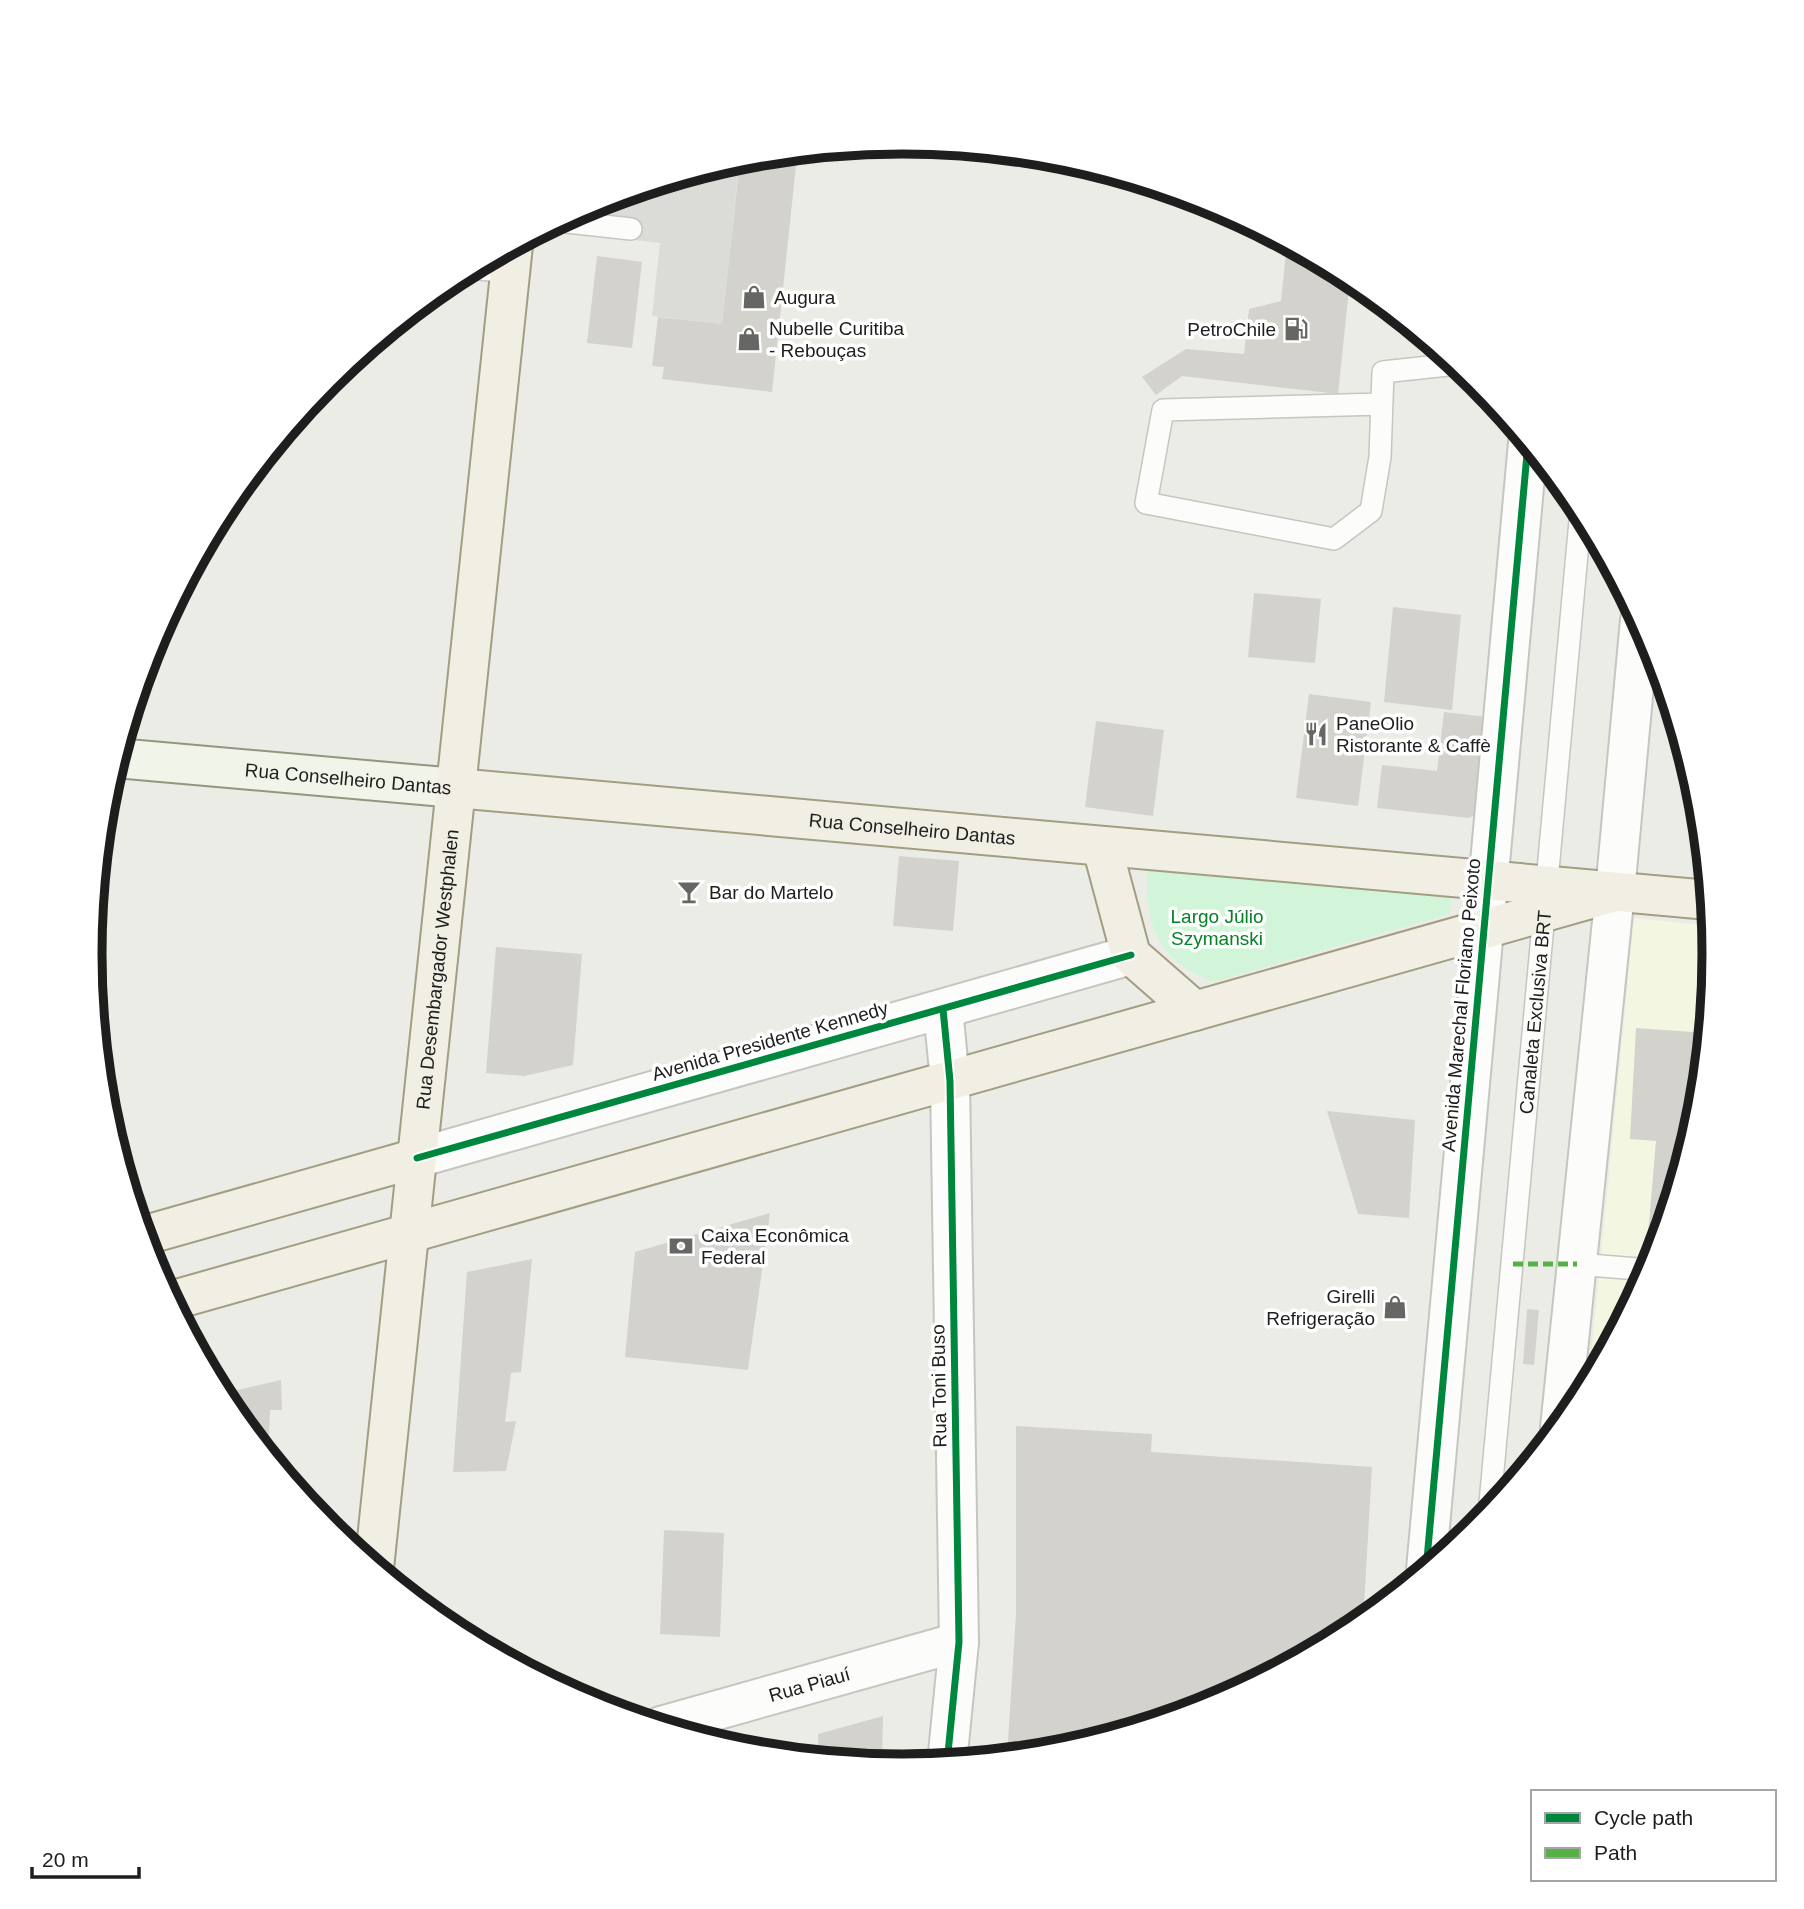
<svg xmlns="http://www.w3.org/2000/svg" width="1804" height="1909" viewBox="0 0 1804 1909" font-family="Arial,sans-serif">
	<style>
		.residential { fill: #dbdbd8 }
		.education { fill: #f3f6e0 }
		.park { fill: #d2f5d9 }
		.building { fill: #d3d2cd }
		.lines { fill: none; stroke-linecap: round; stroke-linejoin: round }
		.service-casing { stroke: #c5c5c2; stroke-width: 24 }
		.minor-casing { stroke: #c5c5c2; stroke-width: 42 }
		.tertiary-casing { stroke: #c5c5c2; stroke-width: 42 }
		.secondary-casing { stroke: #90977d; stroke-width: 42 }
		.primary-casing { stroke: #a29e82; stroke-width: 42 }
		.service { stroke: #fcfcfb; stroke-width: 21 }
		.minor { stroke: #fcfcfb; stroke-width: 38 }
		.tertiary { stroke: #fcfcfb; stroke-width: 38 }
		.secondary { stroke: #f1f4e9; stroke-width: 38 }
		.primary { stroke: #f1eee3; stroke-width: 38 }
		.quiet { stroke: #55b145; stroke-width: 5; stroke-dasharray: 10 5; stroke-linecap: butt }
		.cycleway-casing { stroke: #fff; stroke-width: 11 }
		.cycleway { stroke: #00873e; stroke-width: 7 }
		.labels { text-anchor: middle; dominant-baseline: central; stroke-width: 7; stroke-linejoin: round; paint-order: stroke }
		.poi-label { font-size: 19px; fill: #1e1e1e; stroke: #fff; text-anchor: start }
		.street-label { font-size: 19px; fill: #1e1e1e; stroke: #fff }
		.park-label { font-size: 19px; fill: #068127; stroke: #fff }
		.rim { fill: none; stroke: #1e1e1e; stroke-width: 9 }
	</style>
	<rect width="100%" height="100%" fill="#ecece6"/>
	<path class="residential" d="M722,164l17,2 -17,158 -70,-8 8,-73 -58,-7 4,-37z"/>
	<path class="education" d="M1634,918l78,8 3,29 -16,158 -46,153 -65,122z"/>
	<path class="park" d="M1147,870l305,27 -3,17 -236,68c-56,-23 -67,-54 -66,-112z"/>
	<path class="building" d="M740,160l56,6 -24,226 -110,-13 2,-12 -12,-1 6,-49 64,7z
		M1287,243l69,38 -6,-1 -12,114 -156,-18 -26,19 -14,-18 44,-28 58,5 5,-45 32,-8z
		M597,256l45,6 -10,86 -45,-5z
		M1398,315l23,19 -25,-3z
		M1254,593l67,6 -6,64 -67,-6z
		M1393,607l68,8 -9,95 -68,-8z
		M1309,694l62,8 -13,104 -62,-8z
		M1444,712l52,6 -16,94 -11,6 -92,-10 5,-43 55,6z
		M1096,721l68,9 -11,86 -68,-9z
		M899,856l60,5 -6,70 -60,-5z
		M496,947l86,7 -9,111 -49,11 -38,-3z
		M1636,1028l71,5 -8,80 -44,146 -9,-1 10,-117 -26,-2z
		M1327,1111l88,9 -6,98 -51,-4z
		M770,1213l-22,157 -123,-13 10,-105z
		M532,1259l-11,113 -10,1 -6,49 11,-1 -10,50 -53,1 14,-200z
		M1527,1309l12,1 -5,55 -11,-1z
		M281,1380l1,30h-12l-2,47 -42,-51 -6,-12z
		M1016,1426l136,8 -1,18 221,15 -9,156 -10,7 -140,76 -153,46 -53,5 9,-143z
		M664,1530l60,3 -4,104 -60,-3z
		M883,1716l-1,49 -63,-6 -1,-25z"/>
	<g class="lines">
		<g class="service-casing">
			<g id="service">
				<path d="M558,221l73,8"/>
				<path d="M470,268l40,4"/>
				<path d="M1381,404l-218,6 -17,93 188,36 37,-28 9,-54 3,-85 74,-8"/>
				<path d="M1577,1264l73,6"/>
				<path id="s1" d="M1489,1514l92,-1004"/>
			</g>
		</g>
		<g class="minor-casing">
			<g id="minor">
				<path d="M943,1009l7,72 9,561 -12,121"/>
				<path d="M417,1158l714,-203"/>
				<path id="s2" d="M661,1726l298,-84"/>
			</g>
		</g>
		<g class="tertiary-casing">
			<path id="tertiary" d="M1560,1428l55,-536 25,-272
				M1426,1570l102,-1127"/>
		</g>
		<g class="secondary-casing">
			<g id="secondary">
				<path id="s3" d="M116,758l340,30"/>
			</g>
		</g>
		<g class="primary-casing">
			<g id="primary">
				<path id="s4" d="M456,788l1253,112"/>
				<path d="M1102,847l29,108 64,56"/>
				<path d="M142,1236l275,-78"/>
				<path d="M170,1301l1445,-409"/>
				<path id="s5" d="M374,1568l139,-1323"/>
			</g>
		</g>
		<use href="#service" class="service"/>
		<use href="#minor" class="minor"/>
		<use href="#tertiary" class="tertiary"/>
		<use href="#secondary" class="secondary"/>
		<use href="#primary" class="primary"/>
		<path class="quiet" d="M1513,1264h64"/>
		<g class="cycleway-casing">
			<path id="cycleway" d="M943,1009l7,72 9,561 -12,121
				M417,1158l714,-203
				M1426,1570l102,-1127"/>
		</g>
		<use href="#cycleway" class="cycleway"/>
	</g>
	<defs>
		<g id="shop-bare" transform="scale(1.89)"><path d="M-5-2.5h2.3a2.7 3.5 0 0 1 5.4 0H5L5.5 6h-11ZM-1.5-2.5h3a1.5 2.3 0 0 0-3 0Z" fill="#666664" stroke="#fff" stroke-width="2.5" paint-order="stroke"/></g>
		<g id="fuel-bare" transform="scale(1.89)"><path d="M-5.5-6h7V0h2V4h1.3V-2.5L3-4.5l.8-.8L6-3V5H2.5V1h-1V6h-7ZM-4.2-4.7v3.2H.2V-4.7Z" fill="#666664" stroke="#fff" stroke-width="2.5" paint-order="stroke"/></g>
		<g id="restaurant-bare" transform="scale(1.89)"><path d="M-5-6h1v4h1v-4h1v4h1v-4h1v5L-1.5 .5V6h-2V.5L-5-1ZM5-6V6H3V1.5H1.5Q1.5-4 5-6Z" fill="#666664" stroke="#fff" stroke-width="2.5" paint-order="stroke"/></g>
		<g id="bar-bare" transform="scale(1.89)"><path d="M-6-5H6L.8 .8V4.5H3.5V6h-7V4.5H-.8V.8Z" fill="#666664" stroke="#fff" stroke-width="2.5" paint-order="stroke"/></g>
		<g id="bank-bare" transform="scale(1.89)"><path d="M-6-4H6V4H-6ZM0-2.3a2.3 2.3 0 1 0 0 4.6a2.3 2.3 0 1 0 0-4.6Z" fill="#666664" stroke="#fff" stroke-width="2.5" paint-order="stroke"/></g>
	</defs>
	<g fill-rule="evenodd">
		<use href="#shop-bare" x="754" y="297"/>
		<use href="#fuel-bare" x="1296" y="329"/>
		<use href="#shop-bare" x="749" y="339"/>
		<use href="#restaurant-bare" x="1316" y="734"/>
		<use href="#bar-bare" x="689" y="892"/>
		<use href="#bank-bare" x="681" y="1246"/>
		<use href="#shop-bare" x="1395" y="1307"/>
	</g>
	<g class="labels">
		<g class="poi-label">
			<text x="774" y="297">Augura</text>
			<text x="769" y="328">Nubelle Curitiba<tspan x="769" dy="22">- Rebouças</tspan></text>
			<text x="1276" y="329" text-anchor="end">PetroChile</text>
			<text x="1336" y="723">PaneOlio<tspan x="1336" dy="22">Ristorante &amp; Caffè</tspan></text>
			<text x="709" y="892">Bar do Martelo</text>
			<text x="701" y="1235">Caixa Econômica<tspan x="701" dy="22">Federal</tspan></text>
			<text x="1375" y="1296" text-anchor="end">Girelli<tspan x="1375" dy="22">Refrigeração</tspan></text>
		</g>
		<g class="street-label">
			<text stroke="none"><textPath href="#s3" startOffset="233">Rua Conselheiro Dantas</textPath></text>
			<text stroke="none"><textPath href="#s4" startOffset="458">Rua Conselheiro Dantas</textPath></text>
			<text stroke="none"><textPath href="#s5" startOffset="602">Rua Desembargador Westphalen</textPath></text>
			<text transform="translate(1461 1005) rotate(-85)">Avenida Marechal Floriano Peixoto</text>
			<text stroke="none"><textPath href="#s1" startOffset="504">Canaleta Exclusiva BRT</textPath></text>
			<text transform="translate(770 1041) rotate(-16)">Avenida Presidente Kennedy</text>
			<text transform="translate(939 1386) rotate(-91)">Rua Toni Buso</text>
			<text stroke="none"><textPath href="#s2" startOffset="154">Rua Piauí</textPath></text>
		</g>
		<g class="park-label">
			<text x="1217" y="916">Largo Júlio<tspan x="1217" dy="22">Szymanski</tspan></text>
		</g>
	</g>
	<path d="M0 0H1804V1909H0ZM102 954a800 800 0 1 1 1600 0a800 800 0 1 1-1600 0Z" fill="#fff" fill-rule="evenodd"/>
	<path class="rim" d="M102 954a800 800 0 1 1 1600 0a800 800 0 1 1-1600 0Z"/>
	<rect x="1531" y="1790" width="245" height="91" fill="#ffffff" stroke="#a5a5a5" stroke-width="2"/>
	<rect x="1545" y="1813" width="35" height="10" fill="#00873e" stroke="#a5a5a5" stroke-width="2"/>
	<text x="1594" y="1825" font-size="21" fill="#1e1e1e">Cycle path</text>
	<rect x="1545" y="1848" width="35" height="10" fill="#55b145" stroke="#a5a5a5" stroke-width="2"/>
	<text x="1594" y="1860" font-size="21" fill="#1e1e1e">Path</text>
	<path d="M32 1867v10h107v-10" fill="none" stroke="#1e1e1e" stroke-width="3.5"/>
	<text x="42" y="1867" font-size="21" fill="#1e1e1e" stroke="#ffffff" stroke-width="5" paint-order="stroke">20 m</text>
</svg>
